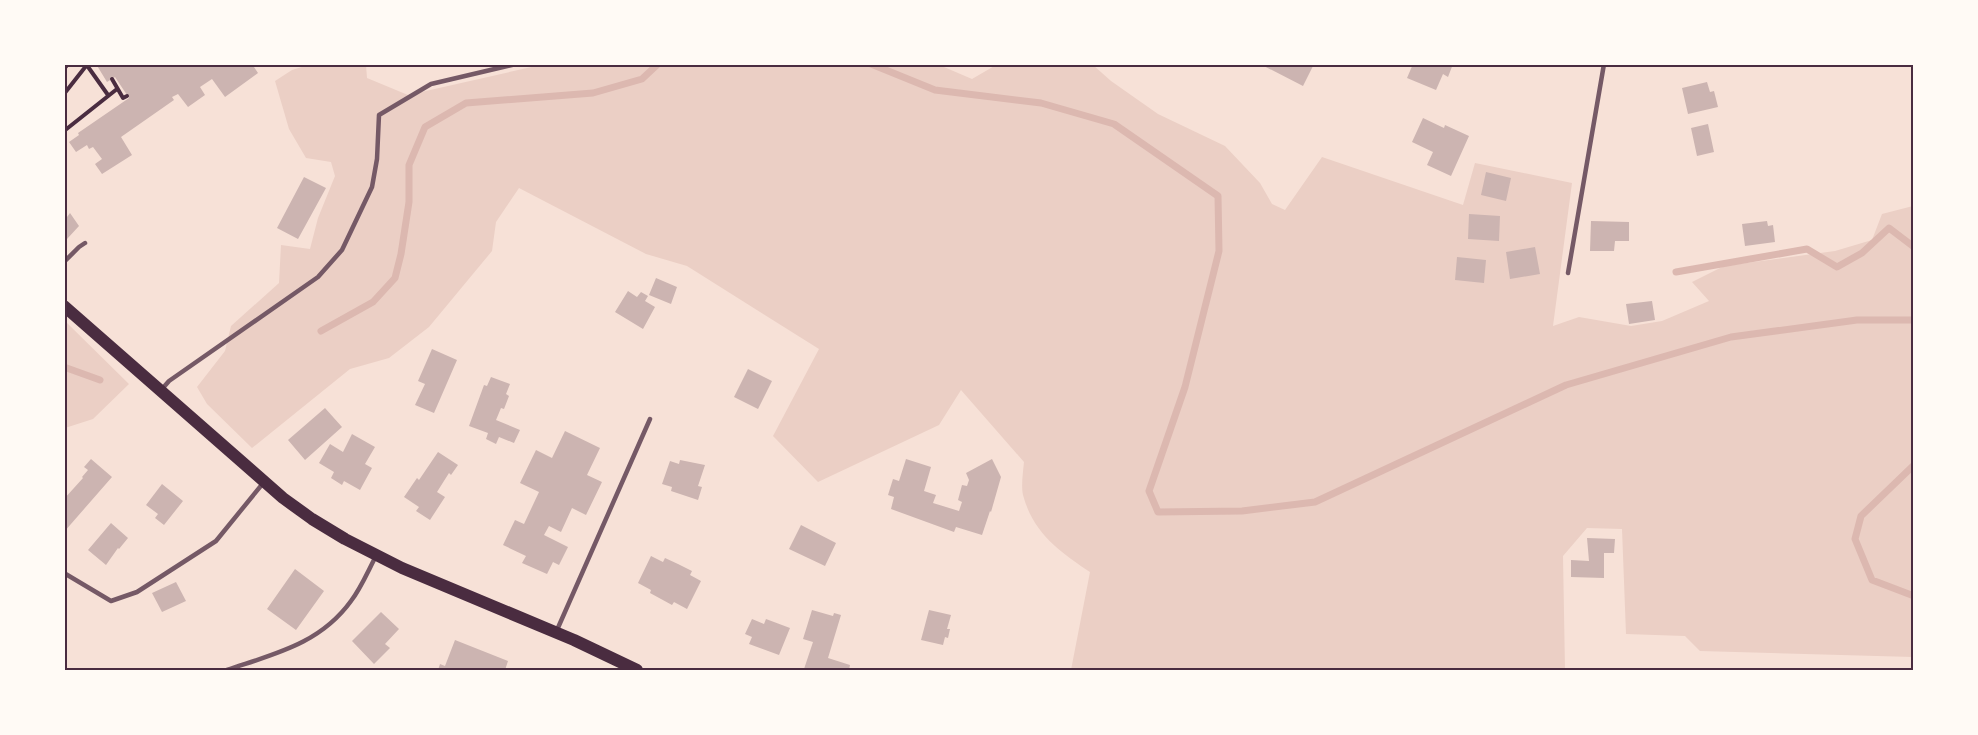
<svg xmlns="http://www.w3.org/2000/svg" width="1978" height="735" viewBox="0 0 1978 735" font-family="Spectral,serif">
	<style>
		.green { fill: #ebcfc5 }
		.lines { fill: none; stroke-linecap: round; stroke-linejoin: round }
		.stream { stroke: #dcb8b0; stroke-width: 7 }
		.building { fill: #ccb4b1 }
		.path { stroke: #4a2c40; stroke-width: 4 }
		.service { stroke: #755966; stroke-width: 4.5 }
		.secondary { stroke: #4a2c40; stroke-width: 12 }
		.neatline { fill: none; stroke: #4a2c40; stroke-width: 2 }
	</style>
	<rect width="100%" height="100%" fill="#f7e1d7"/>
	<path class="green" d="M545,64h392l35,15 24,-14h97l18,16 47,33 67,32 35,37 12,21 13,6 37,-53 141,48 12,-42 97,20 -19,143 26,-9 52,9 31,-5 47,-20 -17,-19 32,-16 111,-15 37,-11 10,-26 31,-8v451l-213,-6 -15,-15 -59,-2 -4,-105 -35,-1 -24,28 2,114h-494l19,-98c-30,-20 -57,-39 -67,-77 -2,-9 0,-23 1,-33l-63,-72 -22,35 -121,57 -45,-46 46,-87 -132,-83 -41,-12 -127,-66 -23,34 -4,29 -63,76 -40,31 -39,11 -98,79 -45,-44 -10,-17 28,-36 6,-25 48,-43 2,-38 29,4 8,-31 17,-42 -4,-14 -25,-4 -17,-29 -14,-48 17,-11 16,-5h58l1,13 41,17z
		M65,321l64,63 -36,35 -28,9z"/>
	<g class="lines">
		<path class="stream" d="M871,64l64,26 106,13 73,21 104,72 1,55 -34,136 -36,104 9,21 84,-1 73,-9 251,-117 165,-48 126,-17h57
			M1676,272l131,-23 30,18 25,-14 27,-25 25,19
			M321,331l52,-29 22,-24 6,-24 8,-52v-37l16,-38 41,-24 127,-10 49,-14 16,-15
			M64,367l36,13
			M1914,465l-53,51 -6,23 17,41 42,16"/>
	</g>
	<path class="building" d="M96,64h156l6,9 -33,24 -13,-18 -12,8 5,8 -17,12 -10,-13 -6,3 2,3 -53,37 11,18 -30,19 -7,-10 7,-5 -9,-12 -4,2 -2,-4 -11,7 -7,-10 10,-7 -1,-2 51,-35 -14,-21 -8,5z
		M1260,64h54l-11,22z
		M1413,64h40l-5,13 -5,-3 -7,16 -29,-12z
		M1707,82l3,10 4,-1 4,16 -30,7 -6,-26z
		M1423,118l21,10 1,-3 24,11 -18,40 -24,-11 6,-13 -21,-10z
		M1708,124l6,28 -17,4 -6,-28z
		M1486,172l25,6 -5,23 -25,-6z
		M304,177l22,11 -28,51 -21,-11z
		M70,213l9,13 -12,13 -3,-3v-15z
		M1469,214l31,2 -1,25 -31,-2z
		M1591,221l38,1v19h-14l-1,10h-24z
		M1767,221l1,5 5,-1 2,17 -30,4 -3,-22z
		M1535,247l5,27 -30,5 -4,-27z
		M1457,257l29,3 -2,23 -29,-3z
		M656,278l21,9 -6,17 -22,-9z
		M628,291l9,6 4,-5 7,4 -3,5 10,6 -12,22 -28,-17z
		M1652,301l3,19 -26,4 -3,-20z
		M432,349l25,11 -23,53 -19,-8 10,-21 -7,-3z
		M748,369l24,12 -14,28 -24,-12z
		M491,377l19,7 -4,10 3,2 -5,13 -3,-1 -5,12 24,10 -6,13 -15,-6 -3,7 -10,-5 2,-6 -19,-7 15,-41 3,1z
		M325,408l17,19 -37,33 -17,-20z
		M565,431l35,17 -13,27 15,7 -16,33 -14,-7 -11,24 -12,-6 -5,9 24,12 -9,18 -6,-3 -6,12 -25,-11 4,-7 -23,-11 12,-25 9,4 15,-32 -19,-9 16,-33 16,8z
		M352,434l23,13 -10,17 7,4 -12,22 -16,-9 -2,4 -11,-7 3,-6 -15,-9 11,-19 13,8z
		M438,452l20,13 -7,10 -2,-2 -12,19 8,5 -15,23 -14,-9 3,-4 -15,-10 13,-19 2,2z
		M91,459l21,18 -48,55v-33l19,-21 -1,-1 6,-7 -4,-3z
		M906,459l25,8 -7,24 12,4 -3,8 26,8 3,-9 -4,-2 4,-15 5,1 2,-6 -3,-7 26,-14 9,18 -10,35 -1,-1 -8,24 -26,-8 -2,5 -63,-23 3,-12 -6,-2 5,-16 6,2z
		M680,460l25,5 -7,21 4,1 -4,13 -27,-9 1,-4 -10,-3 8,-23 9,3z
		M162,484l21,17 -19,24 -9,-7 3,-4 -12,-9z
		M111,523l17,15 -9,11 -1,-1 -12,17 -18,-15z
		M801,525l35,18 -11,23 -36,-17z
		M1587,538l28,1 -1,14h-10v25l-33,-1v-17l18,1z
		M651,556l12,6 2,-4 13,6 14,7 -2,4 11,6 -14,28 -13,-7 -2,3 -22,-12 1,-3 -13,-7z
		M295,569l29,22 -28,39 -29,-21z
		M176,582l10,19 -24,11 -10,-19z
		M812,610l21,6 1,-3 7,2 -13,43 22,7 -1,5 -45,-1 9,-27 -10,-3z
		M929,610l22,5 -4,14h3l-2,9 -3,-1 -2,8 -22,-5z
		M381,612l18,17 -14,15 5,4 -16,16 -22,-23z
		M752,619l12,5 2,-5 24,9 -11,27 -30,-11 3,-7 -7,-3z
		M455,640l53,21 -3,9h-67l2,-6 5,2z"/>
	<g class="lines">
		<path class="path" d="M86,64l22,31
			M64,69l4,-5
			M112,79l11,19 4,-2
			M64,94l22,-28
			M64,131l53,-42"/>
		<path class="service" d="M64,262l15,-15 6,-4
			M1568,273l36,-209
			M162,389l7,-8 149,-104 24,-27 30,-63 5,-28 2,-44 52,-31 85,-20
			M64,573l47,28 26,-9 79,-51 48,-59
			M557,630l93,-211
			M227,670c47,-16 93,-26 124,-69 10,-13 17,-30 25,-45"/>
		<path class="secondary" d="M64,306l219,192 29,21 33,20 57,29 172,72 63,30"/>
	</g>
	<rect width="1978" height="735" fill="none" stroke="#fffaf5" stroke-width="132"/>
	<rect x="66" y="66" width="1846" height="603" class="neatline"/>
</svg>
